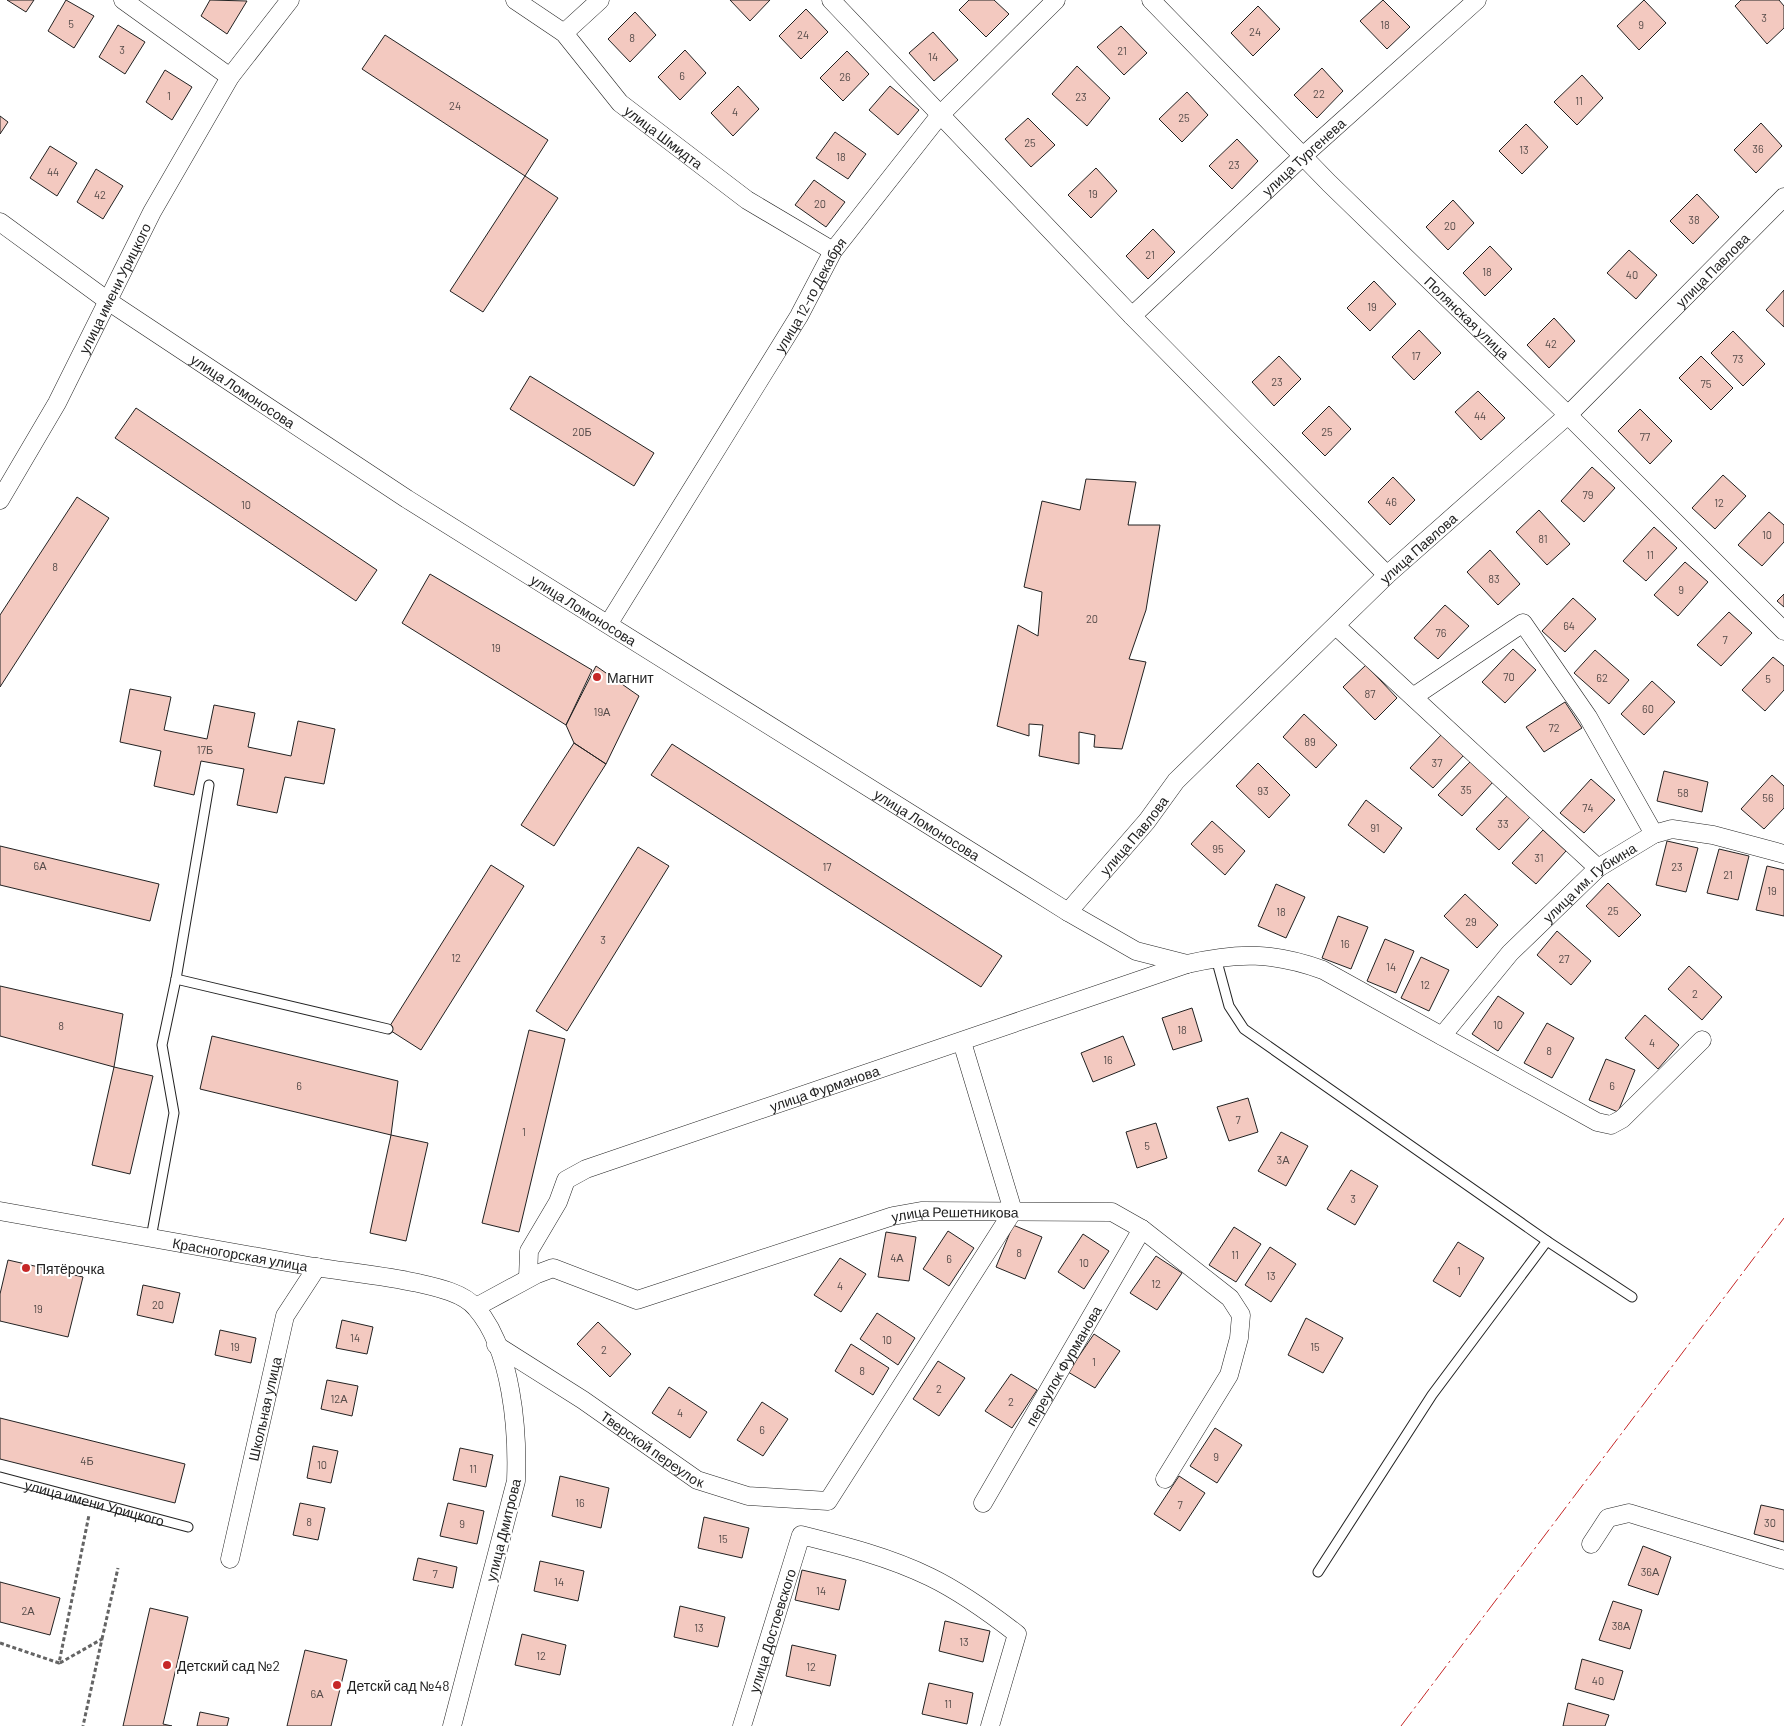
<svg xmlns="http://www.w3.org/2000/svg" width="1784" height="1726" viewBox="0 0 1784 1726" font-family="Barlow,sans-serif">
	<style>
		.building { fill: #f3c9c0; stroke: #222 }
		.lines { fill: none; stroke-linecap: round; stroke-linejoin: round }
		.lane-casing { stroke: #222; stroke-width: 11 }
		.street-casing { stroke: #222; stroke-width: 19 }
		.path { stroke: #646464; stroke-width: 3; stroke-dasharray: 4 2.5; stroke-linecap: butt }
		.lane { stroke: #fff; stroke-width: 9 }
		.street { stroke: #fff; stroke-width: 18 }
		.power { stroke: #c62828; stroke-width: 1; stroke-dasharray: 18 4 2.5 4; stroke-linecap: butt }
		.poi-dot { fill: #c62828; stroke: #fff; stroke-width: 2 }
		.labels { text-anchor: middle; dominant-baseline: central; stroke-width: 4; stroke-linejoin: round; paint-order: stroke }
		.number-label { font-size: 11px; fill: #564c4a }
		.street-label { font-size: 14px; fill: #222; stroke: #fff }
		.poi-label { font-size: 14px; fill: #222; stroke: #fff; text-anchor: start }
	</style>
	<rect width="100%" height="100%" fill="#fff"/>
	<path class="building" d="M7,0h27l-8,12z
		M66,0l28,16 -20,32 -26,-17z
		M210,0l37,1 -20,33 -26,-18z
		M730,0h40l-20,21z
		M969,0h25l15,14 -23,23 -27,-27z
		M1383,0l27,27 -23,22 -27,-28z
		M1644,0l22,23 -27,27 -22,-24z
		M1741,0h38l5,6v22l-17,16 -32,-38z
		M1258,6l22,23 -27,27 -22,-23z
		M806,9l22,23 -27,27 -22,-23z
		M635,12l21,23 -26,27 -22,-23z
		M118,25l27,17 -20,32 -26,-17z
		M1121,26l26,27 -23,22 -27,-28z
		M933,32l25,28 -24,21 -25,-28z
		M385,35l163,105 -23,36 -163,-107z
		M685,50l21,23 -26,27 -22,-23z
		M847,51l22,23 -26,27 -23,-23z
		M1077,66l33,32 -23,28 -35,-32z
		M1322,68l21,23 -26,27 -23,-23z
		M165,70l27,17 -20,33 -26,-18z
		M1582,75l21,23 -26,27 -23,-23z
		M738,86l21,23 -26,27 -22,-23z
		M890,86l29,24 -21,25 -29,-25z
		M1187,92l21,23 -26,27 -23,-23z
		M0,116l8,6 -8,12z
		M1028,118l27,27 -24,22 -26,-28z
		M1761,123l21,23 -26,27 -22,-23z
		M1526,124l22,23 -26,27 -23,-23z
		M835,132l31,22 -18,25 -32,-21z
		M1237,139l21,22 -26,28 -23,-23z
		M50,146l27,17 -20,33 -27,-18z
		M1096,168l21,23 -26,27 -23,-23z
		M96,169l27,17 -20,33 -26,-17z
		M525,176l33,22 -75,114 -33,-21z
		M814,180l31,22 -19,25 -31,-22z
		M1697,194l22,23 -26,27 -23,-23z
		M1453,200l21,23 -26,27 -22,-23z
		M1153,229l22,23 -27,27 -22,-23z
		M1490,246l22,23 -27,27 -22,-23z
		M1629,250l28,25 -21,24 -29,-26z
		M1374,281l22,23 -26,27 -23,-23z
		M1784,290v37l-18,-17z
		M1554,318l21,23 -26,27 -22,-23z
		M1419,330l22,23 -27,27 -22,-23z
		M1733,331l32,33 -22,22 -32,-33z
		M1279,356l22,23 -27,27 -22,-24z
		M1701,356l32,32 -22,22 -32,-32z
		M530,376l124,77 -20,33 -124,-77z
		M1478,391l27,27 -24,22 -26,-28z
		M1329,406l22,23 -26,27 -23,-23z
		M136,408l241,162 -21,31 -241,-163z
		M1640,409l32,32 -22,23 -32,-33z
		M1592,467l23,21 -31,34 -23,-21z
		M1723,475l23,21 -31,33 -23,-21z
		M1393,477l22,23 -25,25 -22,-23z
		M1086,479l50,3 -8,43h32l-14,85 -17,49 17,3 -24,87 -28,-2 1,-12 -16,-3v32l-40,-8 4,-31 -14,-1v12l-32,-10 21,-101 20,11 4,-44 -18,-5 18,-86 38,9z
		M77,497l32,21 -109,169v-72z
		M1539,510l31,34 -23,21 -31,-33z
		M1769,512l15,13v17l-22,24 -24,-21z
		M1654,527l23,21 -31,33 -23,-20z
		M1490,550l30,34 -22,21 -31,-33z
		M1685,562l23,20 -30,34 -24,-21z
		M430,574l162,96 -26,55 -164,-102z
		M1784,594v13l-7,-6z
		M1573,598l23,21 -31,33 -23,-21z
		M1445,605l24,21 -31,33 -24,-21z
		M1729,612l23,21 -31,33 -24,-21z
		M1513,649l23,21 -31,33 -23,-21z
		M1595,650l34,30 -20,24 -35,-31z
		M1773,657l11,9v24l-19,21 -23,-21z
		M1366,665l31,33 -22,22 -32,-33z
		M596,666l43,30 -33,68 -32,-21 -8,-18z
		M1652,681l23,21 -31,33 -23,-21z
		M130,689l41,8 -7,33 43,9 7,-34 41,8 -7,34 43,9 7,-35 37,8 -11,55 -39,-7 -8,36 -40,-8 7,-36 -43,-8 -7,34 -40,-9 7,-35 -41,-9z
		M1565,702l17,26 -38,24 -18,-25z
		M1304,714l33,31 -21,23 -33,-31z
		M1441,735l23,20 -31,33 -23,-20z
		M574,743l32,21 -52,82 -33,-21z
		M672,744l330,212 -21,31 -330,-212z
		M1470,762l23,20 -31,34 -24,-21z
		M1258,763l32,32 -21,23 -33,-32z
		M1664,771l44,11 -6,30 -45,-11z
		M1772,775l12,11v22l-20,21 -23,-20z
		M1591,779l24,21 -31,33 -24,-20z
		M1507,796l23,21 -31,33 -23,-21z
		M1366,800l36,28 -18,25 -36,-28z
		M1212,821l33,30 -20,24 -34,-31z
		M1543,830l23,21 -30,33 -24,-21z
		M1667,841l31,7 -12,44 -30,-7z
		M0,846l159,38 -9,37 -150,-36z
		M638,847l31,19 -102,165 -31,-20z
		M1719,849l30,7 -11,44 -31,-7z
		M491,865l33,21 -103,164 -33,-21z
		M1767,866l17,4v46l-28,-6z
		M1608,883l33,32 -22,22 -33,-31z
		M1276,884l29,13 -19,41 -28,-12z
		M1465,894l33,31 -21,23 -33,-32z
		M1338,916l30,11 -17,42 -29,-11z
		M1557,931l34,30 -20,24 -34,-30z
		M1385,939l29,12 -18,42 -29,-12z
		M1421,957l28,13 -20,41 -28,-13z
		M1689,966l33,31 -20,23 -34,-31z
		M0,986l123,28 -9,53 -114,-31z
		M1498,996l26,17 -26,38 -26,-17z
		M1192,1008l10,33 -29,9 -11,-32z
		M1645,1015l34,30 -21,24 -33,-31z
		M1547,1023l27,15 -22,40 -28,-15z
		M529,1030l36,9 -46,193 -37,-9z
		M212,1036l186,45 -7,54 -191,-46z
		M1123,1036l12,29 -42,17 -12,-29z
		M1606,1059l29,11 -17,42 -29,-12z
		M114,1067l39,9 -23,98 -38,-9z
		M1248,1098l10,34 -29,9 -12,-34z
		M1156,1123l11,35 -30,10 -11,-36z
		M1281,1132l27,14 -22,40 -28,-15z
		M391,1135l37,8 -22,98 -36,-8z
		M1351,1170l27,16 -23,39 -28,-16z
		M1013,1225l29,12 -17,42 -29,-12z
		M1234,1227l27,17 -25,38 -27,-17z
		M948,1231l26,17 -25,38 -26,-17z
		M886,1232l30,5 -7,44 -31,-4z
		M1083,1234l26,17 -25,38 -26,-17z
		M1458,1242l26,16 -24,39 -27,-16z
		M1270,1247l26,17 -25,38 -26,-17z
		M1156,1256l26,17 -25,37 -27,-17z
		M840,1258l26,16 -25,38 -27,-17z
		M8,1260l75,17 -15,60 -68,-16v-27z
		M143,1285l37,8 -7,30 -36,-8z
		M877,1313l38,25 -17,27 -38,-26z
		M1306,1318l37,20 -20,35 -35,-18z
		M342,1320l31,7 -6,27 -31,-6z
		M598,1322l33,32 -21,23 -33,-33z
		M220,1330l36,8 -5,25 -36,-8z
		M1094,1334l26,17 -25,37 -27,-16z
		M851,1344l38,24 -16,27 -38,-24z
		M938,1361l27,17 -26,38 -26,-17z
		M1011,1374l26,16 -25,38 -27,-17z
		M327,1380l31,6 -6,30 -31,-7z
		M669,1387l38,25 -17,26 -38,-25z
		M762,1402l26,17 -25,37 -26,-16z
		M0,1418l185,46 -10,39 -175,-44z
		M1215,1428l27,17 -25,38 -27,-17z
		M313,1446l25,5 -7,32 -24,-5z
		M460,1448l33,7 -7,32 -33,-7z
		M560,1476l49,12 -8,40 -49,-12z
		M1179,1476l26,17 -25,38 -26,-17z
		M300,1503l25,5 -7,32 -25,-5z
		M448,1503l36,8 -7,33 -37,-8z
		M1761,1505l23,5v32l-30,-8z
		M704,1517l45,11 -7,30 -44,-10z
		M1643,1546l28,11 -13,38 -30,-10z
		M418,1558l39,9 -4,21 -40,-8z
		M540,1561l44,10 -6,30 -44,-10z
		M802,1570l44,10 -7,30 -44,-10z
		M0,1582l60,16 -10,37 -50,-13z
		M1613,1601l29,9 -12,39 -31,-9z
		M680,1606l45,11 -7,30 -44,-10z
		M150,1608l38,9 -25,107 9,2h-49z
		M945,1621l45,10 -7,31 -44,-11z
		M522,1634l44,11 -6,30 -45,-10z
		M792,1645l44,10 -6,31 -44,-10z
		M305,1650l42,10 -16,66h-44z
		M1582,1659l41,12 -9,29 -39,-11z
		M929,1683l44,10 -6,31 -45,-10z
		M1568,1703l41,12 -4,11h-42z
		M200,1712l29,6 -2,8h-30z"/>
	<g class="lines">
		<g class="lane-casing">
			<g id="lane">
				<path d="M1216,958l13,48 15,23 303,212 85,56"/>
				<path d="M176,979l212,50"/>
				<path d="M151,1238l23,-125 -12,-68 14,-66 33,-194"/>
				<path id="s1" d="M0,1477l188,50"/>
				<path d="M1318,1572l114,-177 115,-154"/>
			</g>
		</g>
		<g class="street-casing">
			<g id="street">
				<path d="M123,0l107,77"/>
				<path id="s2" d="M515,0l49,33 56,70 127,97 86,51"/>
				<path d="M831,0l301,316 255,259"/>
				<path id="s3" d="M1151,0l178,183 239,232 216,216"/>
				<path d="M564,33l36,-33"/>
				<path id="s4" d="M0,222l108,79 299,198 661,413 68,39 51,13"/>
				<path id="s5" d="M1132,316l171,-160 174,-156"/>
				<path id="s6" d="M0,500l57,-97 95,-191 78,-135 60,-77"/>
				<path id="s7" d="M609,623l190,-307 34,-65 107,-136 116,-115"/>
				<path d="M1336,626l262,242"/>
				<path d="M1413,697l110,-74 65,94 66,117"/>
				<path id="s8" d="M1068,912l79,-91 29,-40 211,-206 181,-160 216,-218"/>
				<path id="s9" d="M1442,1036l68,-83 88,-85 56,-34 18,-5 41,6 71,19"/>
				<path id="s10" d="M0,1211c103,18 206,37 309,55 36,6 73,9 109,17 18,4 46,10 58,25 36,41 42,122 40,173l-64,245"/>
				<path id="s11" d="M528,1278l1,-27 29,-49 8,-22 20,-11 601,-205c51,-12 86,-12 136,6l274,152 14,3 11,-6 80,-79"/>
				<path id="s12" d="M476,1307l61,-33 16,-6 84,32 256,-84 28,-5 191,1 30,17 88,69 11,17 -2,23 -10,37 -64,104"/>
				<path id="s13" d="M496,1345l87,55 114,80 51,16 80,5 185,-290 -51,-169"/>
				<path id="s14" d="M983,1503l159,-274"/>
				<path d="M1591,1544l17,-26 21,-5 155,47"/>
				<path id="s15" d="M230,1559l55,-243 32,-49"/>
				<path id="s16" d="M742,1726l59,-191c44,11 88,22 129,42 31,15 60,36 87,57l-27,92"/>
			</g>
		</g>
		<path class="path" d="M102,1639l16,-71
			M0,1643l59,20 30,-148
			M60,1663l42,-24 -19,87"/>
		<use href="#lane" class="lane"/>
		<use href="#street" class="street"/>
		<path class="power" d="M1401,1726l383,-508"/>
	</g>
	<g class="poi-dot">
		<circle cx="597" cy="677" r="5"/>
		<circle cx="26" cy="1268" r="5"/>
		<circle cx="167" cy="1665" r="5"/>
		<circle cx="337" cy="1685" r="5"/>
	</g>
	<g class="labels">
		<g class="number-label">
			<text x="1764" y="17">3</text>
			<text x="71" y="23">5</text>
			<text x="1385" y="24">18</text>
			<text x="1641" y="24">9</text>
			<text x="1255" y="31">24</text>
			<text x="803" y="34">24</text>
			<text x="632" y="37">8</text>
			<text x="122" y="49">3</text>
			<text x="1122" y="50">21</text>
			<text x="933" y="56">14</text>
			<text x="682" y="75">6</text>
			<text x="845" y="76">26</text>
			<text x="1319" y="93">22</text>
			<text x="169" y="95">1</text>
			<text x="1081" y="96">23</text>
			<text x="1579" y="100">11</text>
			<text x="455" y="105">24</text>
			<text x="735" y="111">4</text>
			<text x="1184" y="117">25</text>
			<text x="1030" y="142">25</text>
			<text x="1758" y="148">36</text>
			<text x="1524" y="149">13</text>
			<text x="841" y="156">18</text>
			<text x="1234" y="164">23</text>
			<text x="53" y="171">44</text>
			<text x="1093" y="193">19</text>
			<text x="100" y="194">42</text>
			<text x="820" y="203">20</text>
			<text x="1694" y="219">38</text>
			<text x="1450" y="225">20</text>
			<text x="1150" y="254">21</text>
			<text x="1487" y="271">18</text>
			<text x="1632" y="274">40</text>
			<text x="1372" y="306">19</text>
			<text x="1551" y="343">42</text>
			<text x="1416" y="355">17</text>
			<text x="1738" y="358">73</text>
			<text x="1277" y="381">23</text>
			<text x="1706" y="383">75</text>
			<text x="1480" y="415">44</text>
			<text x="582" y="431">20Б</text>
			<text x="1327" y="431">25</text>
			<text x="1645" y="436">77</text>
			<text x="1588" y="494">79</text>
			<text x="1391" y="501">46</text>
			<text x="1719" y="502">12</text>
			<text x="246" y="504">10</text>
			<text x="1767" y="534">10</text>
			<text x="1543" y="538">81</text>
			<text x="1650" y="554">11</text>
			<text x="55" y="566">8</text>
			<text x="1494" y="578">83</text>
			<text x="1681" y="589">9</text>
			<text x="1092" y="618">20</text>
			<text x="1569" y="625">64</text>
			<text x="1441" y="632">76</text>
			<text x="1725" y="639">7</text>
			<text x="496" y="647">19</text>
			<text x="1509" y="676">70</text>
			<text x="1602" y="677">62</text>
			<text x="1768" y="678">5</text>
			<text x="1370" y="693">87</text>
			<text x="1648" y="708">60</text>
			<text x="602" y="711">19А</text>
			<text x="1554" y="727">72</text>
			<text x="1310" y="741">89</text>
			<text x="205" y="749">17Б</text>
			<text x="1437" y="762">37</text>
			<text x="1466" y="789">35</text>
			<text x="1263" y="790">93</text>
			<text x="1683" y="792">58</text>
			<text x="1768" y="797">56</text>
			<text x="1588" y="807">74</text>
			<text x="1503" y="823">33</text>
			<text x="1375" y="827">91</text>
			<text x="1218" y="848">95</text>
			<text x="1539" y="857">31</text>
			<text x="40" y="865">6А</text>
			<text x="827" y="866">17</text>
			<text x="1677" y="866">23</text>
			<text x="1728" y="874">21</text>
			<text x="1772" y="890">19</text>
			<text x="1613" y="910">25</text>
			<text x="1281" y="911">18</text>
			<text x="1471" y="921">29</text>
			<text x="603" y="939">3</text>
			<text x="1345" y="943">16</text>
			<text x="456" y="957">12</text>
			<text x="1564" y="958">27</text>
			<text x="1391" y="966">14</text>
			<text x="1425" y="984">12</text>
			<text x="1695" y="993">2</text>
			<text x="1498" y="1024">10</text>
			<text x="61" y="1025">8</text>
			<text x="1182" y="1029">18</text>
			<text x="1652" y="1042">4</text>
			<text x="1549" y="1050">8</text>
			<text x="1108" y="1059">16</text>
			<text x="299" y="1085">6</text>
			<text x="1612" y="1085">6</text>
			<text x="1238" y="1119">7</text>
			<text x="524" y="1131">1</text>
			<text x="1147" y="1145">5</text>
			<text x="1283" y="1159">3А</text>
			<text x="1353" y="1198">3</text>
			<text x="1019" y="1252">8</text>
			<text x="1235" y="1254">11</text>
			<text x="897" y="1257">4А</text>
			<text x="949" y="1258">6</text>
			<text x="1084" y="1262">10</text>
			<text x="1459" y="1270">1</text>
			<text x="1271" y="1275">13</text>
			<text x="1156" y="1283">12</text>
			<text x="840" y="1285">4</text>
			<text x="158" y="1304">20</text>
			<text x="38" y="1308">19</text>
			<text x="355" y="1337">14</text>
			<text x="887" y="1339">10</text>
			<text x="235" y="1346">19</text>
			<text x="1315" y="1346">15</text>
			<text x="604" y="1349">2</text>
			<text x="1094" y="1361">1</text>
			<text x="862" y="1370">8</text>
			<text x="939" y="1388">2</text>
			<text x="339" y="1398">12А</text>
			<text x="1011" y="1401">2</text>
			<text x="680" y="1412">4</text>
			<text x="762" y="1429">6</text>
			<text x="1216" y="1456">9</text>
			<text x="87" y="1460">4Б</text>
			<text x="322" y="1464">10</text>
			<text x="473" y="1468">11</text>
			<text x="580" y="1502">16</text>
			<text x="1180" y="1504">7</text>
			<text x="309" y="1521">8</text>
			<text x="1770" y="1522">30</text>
			<text x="462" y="1523">9</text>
			<text x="723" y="1538">15</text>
			<text x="1650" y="1571">36А</text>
			<text x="435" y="1573">7</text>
			<text x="559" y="1581">14</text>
			<text x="821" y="1590">14</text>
			<text x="28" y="1610">2А</text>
			<text x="1621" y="1625">38А</text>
			<text x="699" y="1627">13</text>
			<text x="964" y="1641">13</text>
			<text x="541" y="1655">12</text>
			<text x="811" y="1666">12</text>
			<text x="1598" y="1680">40</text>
			<text x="317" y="1693">6А</text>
			<text x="948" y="1703">11</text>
		</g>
		<g class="street-label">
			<text stroke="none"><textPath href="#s2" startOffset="204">улица Шмидта</textPath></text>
			<text stroke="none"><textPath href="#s5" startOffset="234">улица Тургенева</textPath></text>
			<text stroke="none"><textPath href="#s8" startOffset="911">улица Павлова</textPath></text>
			<text stroke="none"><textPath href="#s6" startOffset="241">улица имени Урицкого</textPath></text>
			<text stroke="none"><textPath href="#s7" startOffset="385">улица 12-го Декабря</textPath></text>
			<text stroke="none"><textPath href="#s3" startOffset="448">Полянская улица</textPath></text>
			<text stroke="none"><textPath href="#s4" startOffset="296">улица Ломоносова</textPath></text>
			<text stroke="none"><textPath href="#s8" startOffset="506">улица Павлова</textPath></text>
			<text stroke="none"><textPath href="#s4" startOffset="701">улица Ломоносова</textPath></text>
			<text stroke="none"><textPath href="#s4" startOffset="1106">улица Ломоносова</textPath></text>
			<text stroke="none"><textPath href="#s8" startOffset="101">улица Павлова</textPath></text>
			<text stroke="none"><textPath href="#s9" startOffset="214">улица им. Губкина</textPath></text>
			<text stroke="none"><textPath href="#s11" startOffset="382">улица Фурманова</textPath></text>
			<text stroke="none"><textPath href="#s12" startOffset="508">улица Решетникова</textPath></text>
			<text stroke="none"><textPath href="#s10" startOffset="244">Красногорская улица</textPath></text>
			<text stroke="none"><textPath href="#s14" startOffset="159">переулок Фурманова</textPath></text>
			<text stroke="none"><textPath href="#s15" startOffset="154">Школьная улица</textPath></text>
			<text stroke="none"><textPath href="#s13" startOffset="188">Тверской переулок</textPath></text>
			<text stroke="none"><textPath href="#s1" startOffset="98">улица имени Урицкого</textPath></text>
			<text transform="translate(503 1530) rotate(-76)">улица Дмитрова</text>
			<text stroke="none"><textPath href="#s16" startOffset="100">улица Достоевского</textPath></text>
		</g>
		<g class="poi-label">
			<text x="607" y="677">Магнит</text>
			<text x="36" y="1268">Пятёрочка</text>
			<text x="177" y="1665">Детский сад №2</text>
			<text x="347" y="1685">Детскй сад №48</text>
		</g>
	</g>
</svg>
